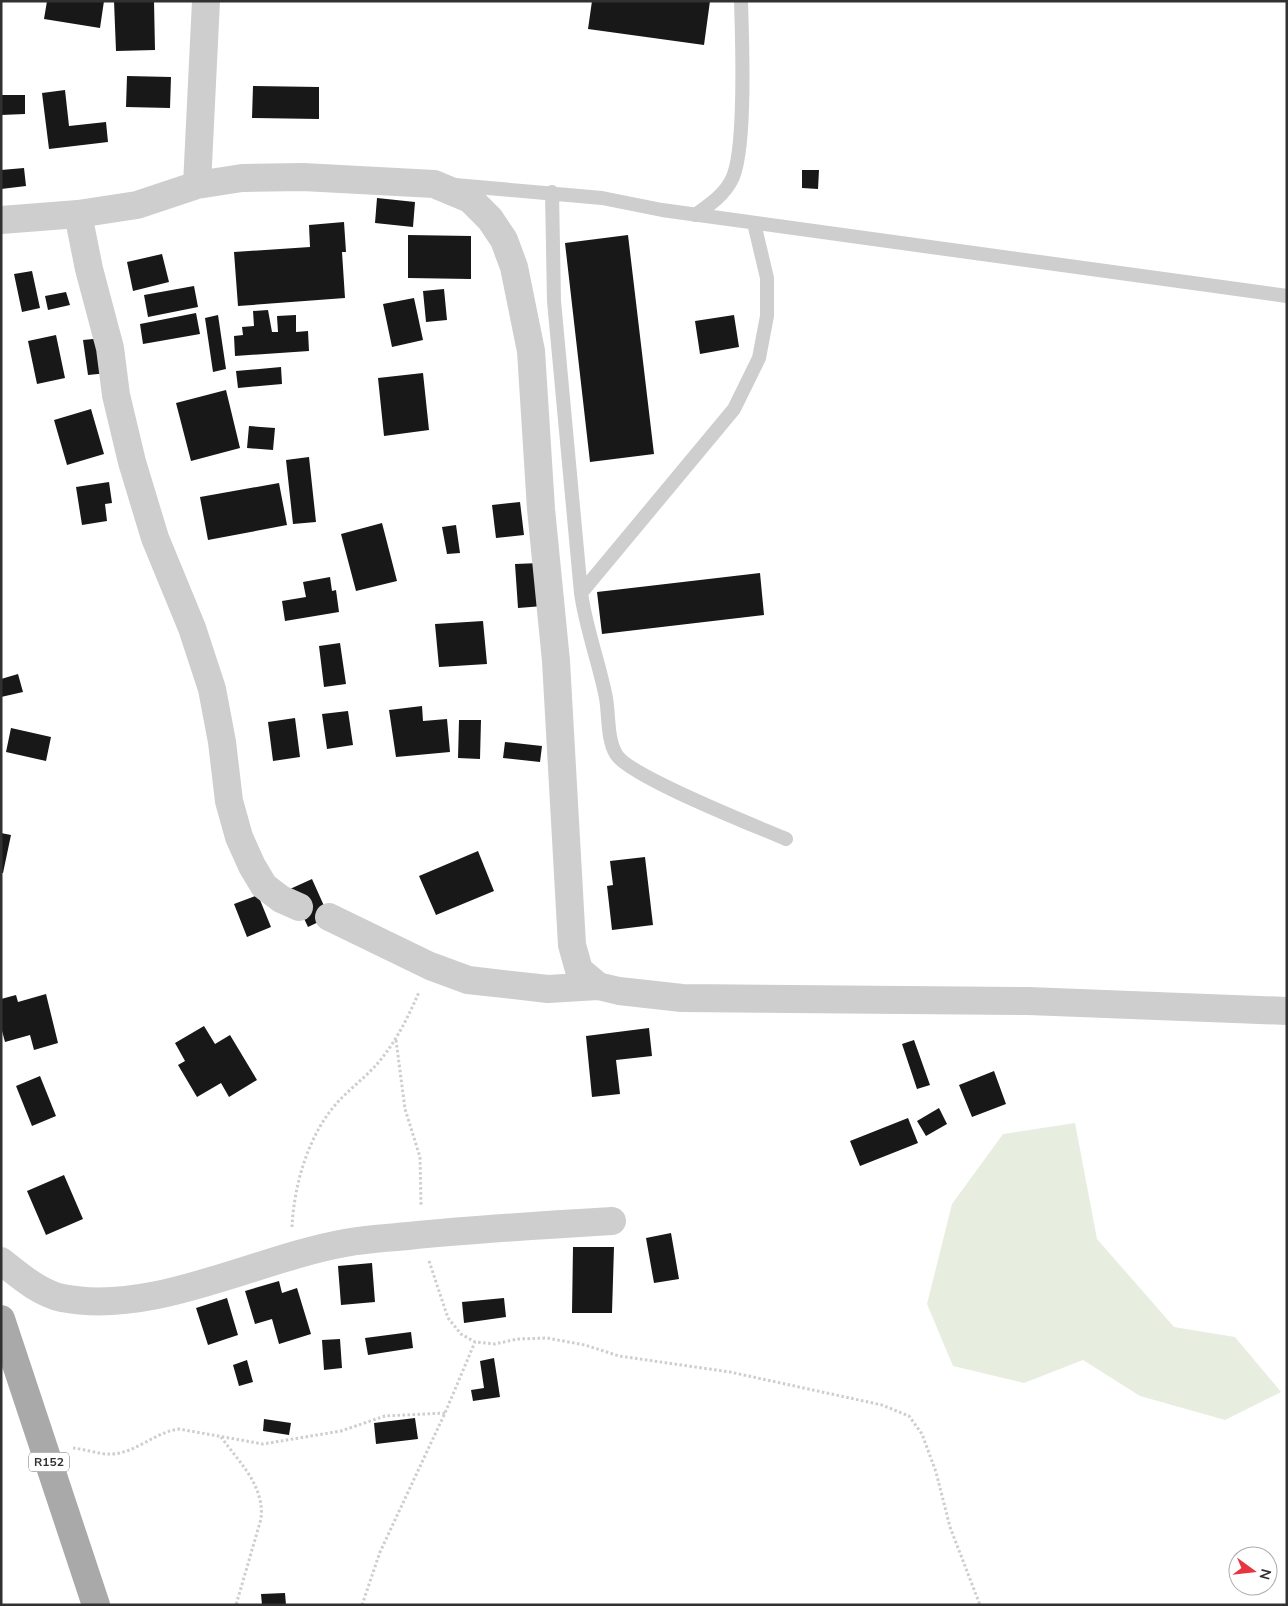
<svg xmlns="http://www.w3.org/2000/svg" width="1288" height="1606" viewBox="0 0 1288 1606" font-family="'Nunito Sans',sans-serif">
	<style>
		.green { fill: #e7eee0 }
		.building { fill: #181818 }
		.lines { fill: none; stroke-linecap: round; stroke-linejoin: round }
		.path { stroke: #cecece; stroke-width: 3; stroke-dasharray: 2.5 2.5; stroke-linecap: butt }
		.lane { stroke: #cecece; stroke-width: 14 }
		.street { stroke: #cecece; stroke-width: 28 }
		.primary { stroke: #a9a9a9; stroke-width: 28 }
		.labels { text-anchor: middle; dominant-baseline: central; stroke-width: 5; stroke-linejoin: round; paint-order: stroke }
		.shield { fill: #fff; stroke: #6f6f6f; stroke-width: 1 }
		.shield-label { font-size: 12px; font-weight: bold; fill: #313131 }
	</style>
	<rect width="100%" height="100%" fill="#fff"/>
	<path class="green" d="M1075,1123l22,116 77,88 61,10 46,55 -56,28 -85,-24 -57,-36 -59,23 -71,-17 -26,-62 25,-100 51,-70z"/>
	<path class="building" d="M47,1h57l-4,27 -56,-9z
		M114,1h40l1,49 -39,1z
		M592,1h118l-6,44 -116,-16z
		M127,76l44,1 -1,31 -44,-1z
		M253,86l66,1v32l-67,-1z
		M65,90l4,36 37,-4 2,20 -59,7 -7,-56z
		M1,95h24v19l-24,1z
		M24,168l2,18 -25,3v-19z
		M802,170h17l-1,19 -16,-1z
		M377,198l38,4 -2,25 -38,-4z
		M344,222l2,30h-4l3,46 -107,8 -4,-54 76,-5 -1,-22z
		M408,235l63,1v43l-63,-1z
		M628,235l26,219 -64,8 -25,-219z
		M162,254l7,28 -36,9 -6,-29z
		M32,271l8,37 -18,4 -8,-38z
		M194,286l4,21 -50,10 -4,-22z
		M444,289l3,31 -21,2 -3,-31z
		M66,292l4,13 -22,5 -3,-14z
		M414,298l9,42 -31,7 -9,-43z
		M268,310l4,22h6l-1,-16 19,-1v17l12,-1 1,20 -74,5 -1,-20 9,-1 -1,-8 12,-1 -1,-15z
		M196,313l4,21 -57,10 -3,-20z
		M218,315l8,54 -13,3 -8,-54z
		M734,315l5,32 -39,7 -5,-33z
		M56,335l9,43 -28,6 -9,-43z
		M103,338l5,35 -20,2 -5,-35z
		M281,367l1,17 -44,4 -2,-17z
		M423,373l6,57 -45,6 -6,-58z
		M226,390l14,58 -49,13 -15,-58z
		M91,409l13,45 -37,11 -13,-45z
		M249,426l26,2 -2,22 -26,-2z
		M309,457l7,65 -23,2 -7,-64z
		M109,482l3,21 -7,1 2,17 -25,4 -6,-38z
		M279,483l8,42 -79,15 -8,-43z
		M520,502l4,33 -28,3 -4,-33z
		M382,523l15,58 -41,10 -15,-57z
		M456,525l4,28 -13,1 -5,-27z
		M540,563l3,43 -25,2 -3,-44z
		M760,573l4,42 -162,19 -5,-42z
		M330,577l2,14 4,-1 3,22 -54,9 -3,-20 24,-4 -3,-15z
		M483,621l4,43 -48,3 -4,-43z
		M340,643l6,41 -22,3 -5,-41z
		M18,674l5,18 -22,5v-18z
		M422,706l1,15 24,-2 3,33 -54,5 -7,-47z
		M348,711l5,34 -26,4 -5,-35z
		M295,718l5,39 -27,4 -5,-39z
		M459,720h22l-1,39 -22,-1z
		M11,728l40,9 -5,24 -40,-9z
		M505,742l37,4 -2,16 -37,-4z
		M1,833l10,2 -8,38h-2z
		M478,851l16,40 -58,24 -17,-39z
		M645,857l8,68 -41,5 -5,-44 6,-1 -3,-24z
		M312,879l17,38 -21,10 -18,-38z
		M258,895l13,32 -24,10 -13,-33z
		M46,994l12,49 -24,7 -4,-15 -25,7 -4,-15v-28l15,-4 2,7z
		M204,1026l11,18 15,-9 27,45 -28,17 -8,-14 -24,14 -19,-32 7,-4 -10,-18z
		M649,1028l3,28 -36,4 4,34 -28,3 -6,-61z
		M914,1040l16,45 -13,4 -15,-45z
		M994,1071l12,33 -34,13 -13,-32z
		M40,1076l16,40 -24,10 -16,-40z
		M939,1108l8,16 -21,12 -9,-15z
		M908,1118l10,25 -58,23 -10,-25z
		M64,1175l19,44 -37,16 -19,-44z
		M671,1233l8,46 -25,4 -8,-45z
		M573,1247h41l-2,66h-40z
		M372,1263l3,39 -34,3 -3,-39z
		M279,1281l3,12 15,-5 14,46 -32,10 -7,-25 -17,5 -10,-33z
		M227,1298l11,37 -30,10 -12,-37z
		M504,1298l2,19 -42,6 -2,-21z
		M411,1332l2,16 -45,7 -3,-17z
		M340,1339l2,29 -18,2 -2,-30z
		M494,1358l6,39 -27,4 -2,-11 13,-2 -4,-27z
		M247,1360l6,22 -14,4 -6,-21z
		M415,1418l3,21 -42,5 -2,-21z
		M264,1419l27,4 -2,12 -26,-4z
		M285,1593l1,12h-24l-1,-11z"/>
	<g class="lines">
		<path class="path" d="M396,1040l9,69 15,48 1,49
			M292,1227c2,-42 16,-91 44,-123 14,-16 33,-29 46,-46 16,-20 27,-43 37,-66
			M429,1261l19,57 13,16 14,8 20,2 22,-5 30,-1 38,7 34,11 111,16 152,33 27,11 13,18 14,38 14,55 30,78
			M221,1437c18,25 44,49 40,82l-25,86
			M73,1448c12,1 27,7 39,6 24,-1 43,-22 67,-25l84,15 78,-13 44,-15 60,-3
			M362,1605l18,-53 65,-139 30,-71"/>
		<path class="lane" d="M455,185l147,13 60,12 625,86
			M552,192l2,109 27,292c5,36 18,69 25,105 3,17 1,41 10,56 12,22 140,72 170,85
			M695,215c14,-10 28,-19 36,-34 16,-27 11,-144 10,-180
			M581,593l153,-184 25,-51 8,-42v-38l-13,-55"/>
		<path class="street" d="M197,185l9,-184
			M78,214l11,55 21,79 6,47 16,67 23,76 37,90 20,61 10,53 7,59 10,36 13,29 12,20 17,13 18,8
			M1,220l77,-6 59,-9 60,-20 45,-7 61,-1 131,7 36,15 20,20 14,21 10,27 17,84 10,158 15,152 16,284 7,25 19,16 21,5 63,7 346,3 259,10
			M329,917l101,49 38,14 80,9 50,-3
			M1,1261c18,14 38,32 61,37 91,18 193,-39 283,-55 21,-4 42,-5 63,-7 68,-7 136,-11 204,-15"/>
		<path class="primary" d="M1,1319l95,286"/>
	</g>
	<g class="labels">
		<rect class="shield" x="29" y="1452.5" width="40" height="19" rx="4"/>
		<g class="shield-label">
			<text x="49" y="1462">R152</text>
		</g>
	</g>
	<rect width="1288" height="1606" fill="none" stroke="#313131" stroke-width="5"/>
	<g transform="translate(1253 1571) rotate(105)"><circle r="24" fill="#ffffff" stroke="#adadad"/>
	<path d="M0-4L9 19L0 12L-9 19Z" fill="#e73540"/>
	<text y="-8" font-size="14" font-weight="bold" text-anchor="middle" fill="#313131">N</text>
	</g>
</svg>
